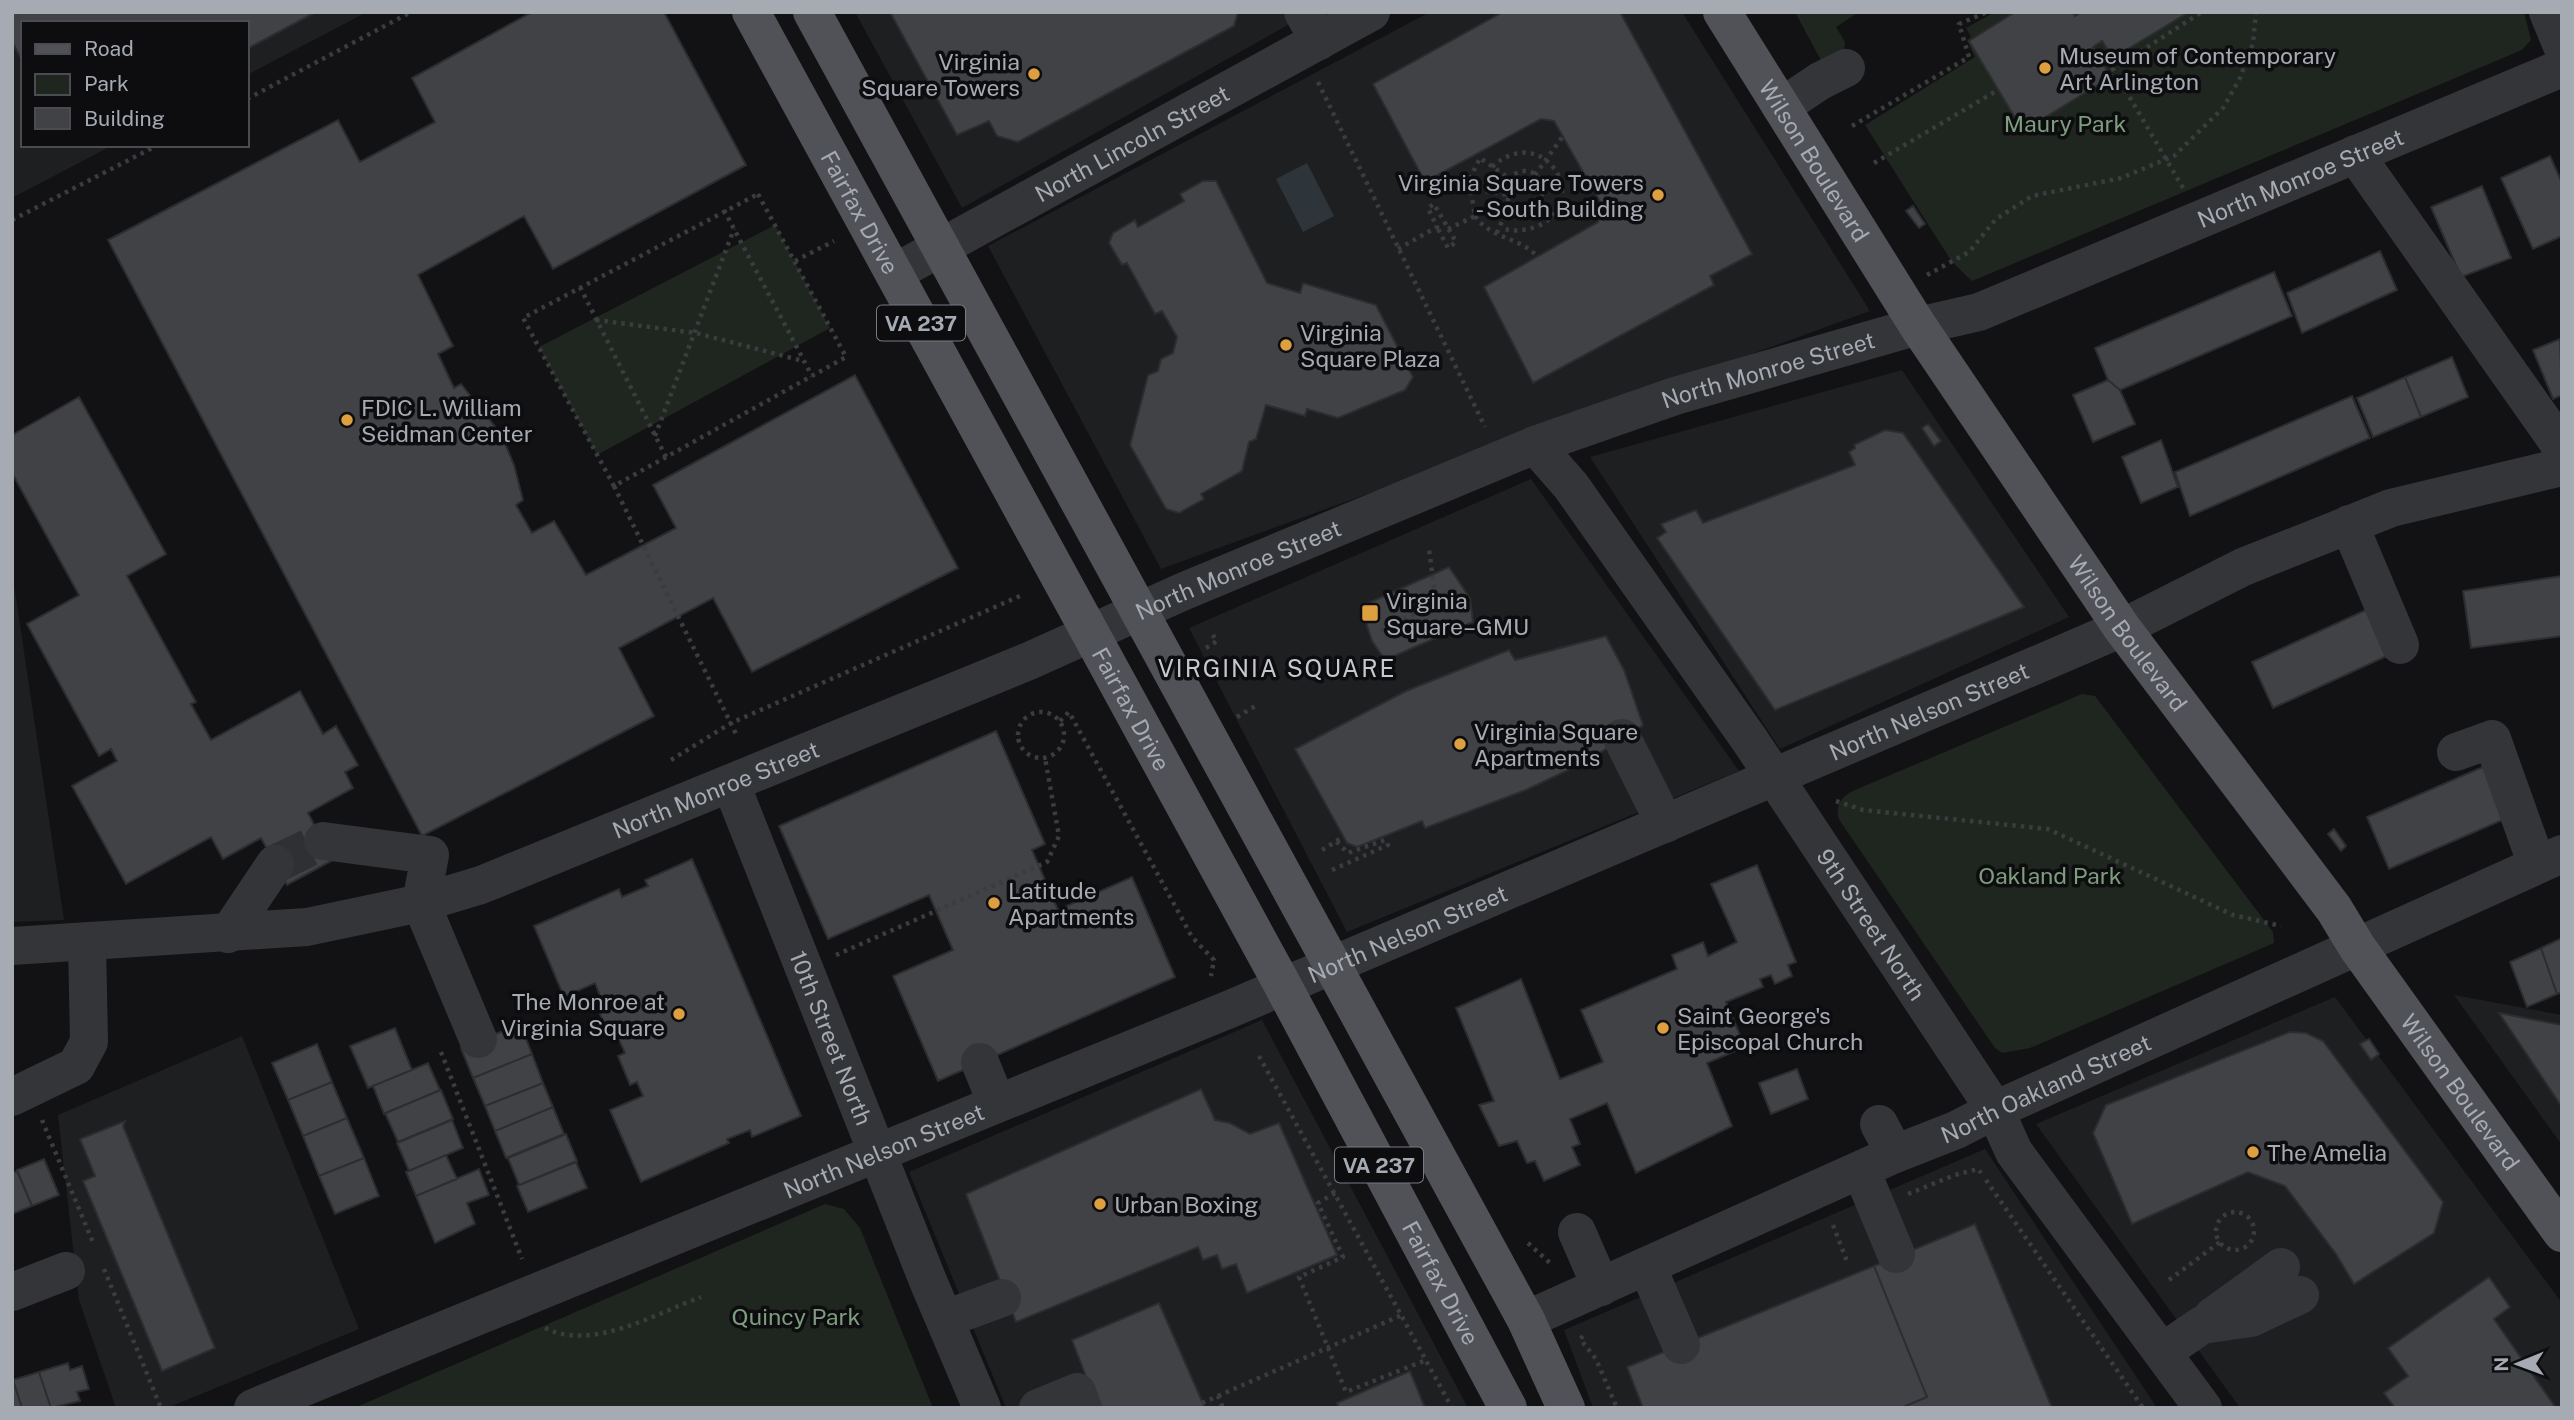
<svg xmlns="http://www.w3.org/2000/svg" width="2574" height="1420" viewBox="0 0 2574 1420" font-family="'Public Sans',sans-serif">
	<style>
		.built { fill: #1e1f20 }
		.green { fill: #1f261f }
		.water { fill: #2d353b }
		.building { fill: #414246; stroke: #2c2d2f; stroke-width: 2 }
		.lines { fill: none; stroke-linecap: round; stroke-linejoin: round }
		.minor-tunnel { stroke: #2f3034; stroke-width: 38; stroke-dasharray: 38 19; stroke-linecap: butt }
		.path { stroke: #3a3c3f; stroke-width: 4.5; stroke-dasharray: 3.5 5; stroke-linecap: butt }
		.minor { stroke: #343538; stroke-width: 38 }
		.major { stroke: #505257; stroke-width: 38 }
		.poi-dot { fill: #de9f40; stroke: #0d0d0f; stroke-width: 2.5 }
		.labels { text-anchor: middle; dominant-baseline: central; stroke-width: 7; stroke-linejoin: round; paint-order: stroke }
		.shield { fill: #0d0d0f; stroke: #777b82; stroke-width: 2 }
		.shield-label { font-size: 21px; font-weight: bold; fill: #a5aab3 }
		.poi-label { font-size: 23px; fill: #a5aab3; stroke: #0d0d0f; text-anchor: start }
		.park-label { font-size: 23px; fill: #7e9c7e; stroke: #0d0d0f }
		.street-label { font-size: 23px; fill: #a5aab3; stroke: #0d0d0f }
		.neighbourhood-label { font-size: 24px; letter-spacing: 2px; fill: #c6c9cf; stroke: #0d0d0f }
	</style>
	<rect width="100%" height="100%" fill="#121214"/>
	<path class="built" d="M12,12h355l-120,63v-52h-224v122h90l-101,53z
		M855,12h456l-349,196z
		M1430,12h252l188,299 -709,258 -173,-323z
		M1902,370l167,247 -289,132 -190,-292z
		M1531,479l208,292 -392,161 -158,-304z
		M12,571l52,349 -52,2z
		M2454,995l108,20v130z
		M2335,997l227,306v105h-322l-204,-284z
		M1262,1020l206,388h-462l-97,-236z
		M242,1036l117,293 -192,79h-51l-37,-108 -21,-185z
		M1985,1149l172,259h-564l-29,-78z"/>
	<path class="green" d="M1795,12h64l-23,15 9,15 -1,9 -21,13z
		M1995,12h529l7,28 -9,10 -550,231 -20,-19 -87,-137 110,-68 -8,-17 4,-3 -5,-9z
		M775,225l55,103 -233,127 -58,-108z
		M2082,694l13,2 178,236 1,11 -244,105 -28,5 -7,-5 -155,-227c-7,-15 2,-25 15,-31z
		M825,1204l19,5 16,19 73,180h-579z"/>
	<path class="water" d="M1307,163l27,53 -31,16 -27,-53z"/>
	<path class="building" d="M12,12h304l-69,37v-26h-224v39l-11,-20z
		M532,12h132l82,153 -193,104 -29,-53 -106,59 35,71 -15,8 16,34 7,-4 40,50 13,31 9,35 -7,5 16,28 22,-12 32,54 90,-47 -23,-43 202,-110 103,193 -206,104 -39,-74 -94,50 35,68 -232,120 -314,-596 230,-120 22,42 75,-40 -23,-44z
		M890,12h348l-4,14 -216,116 -21,-6 -8,-15 -32,14z
		M1503,12h117l132,242 -42,22 4,9 -181,98 -49,-96 114,-65 5,-15 -49,-86 -13,-2 -116,63 -52,-98z
		M2015,12h58l2,4 6,-4h108l-76,46 -11,-17 -9,6 18,30 -88,54 -54,-90z
		M2550,156l12,27v53l-29,13 -32,-71z
		M1203,181h13l51,102 33,10 3,-10 73,22 37,72 -8,13 -67,28 -31,-9 -2,7 -39,-11 -10,34 -7,3 -7,29 -41,23 3,5 -25,14 -13,-4 -36,-64 18,-70 10,-4 3,-12 12,-6 4,-16 -15,-26 -7,3 -28,-51 -5,2 -13,-22 4,-10 22,-13 3,7 46,-26 -4,-7z
		M2482,186l29,72 -50,19 -30,-70z
		M1913,206l12,18 -6,4 -13,-17z
		M2380,251l17,39 -95,43 -15,-40z
		M2274,272l18,44 -172,74 -12,-10 -13,-32z
		M2560,339l2,56 -9,4 -20,-49z
		M2452,357l16,40 -47,20 -16,-40z
		M2405,377l16,40 -48,20 -16,-39z
		M2108,380l12,10 15,34 -42,18 -20,-47z
		M2352,396l18,42 -180,78 -15,-44z
		M79,397l87,157 -39,22 69,126 -5,2 20,36 89,-49 23,43 13,-8 22,39 -13,7 8,16 -45,25 25,47 -46,25 -26,-47 -38,21 -12,-22 -85,47 -54,-98 45,-25 -6,-12 -12,7 -72,-132 52,-29 -67,-122v-38z
		M1928,424l13,17 -7,5 -12,-18z
		M1885,430l18,3 121,174 -249,103 -118,-172 9,-6 -5,-8 35,-14 7,13 152,-58 -6,-13 6,-4 -1,-3z
		M2161,440l17,47 -37,16 -19,-46z
		M1449,567l21,31 3,24 -88,38 -13,-19 -7,-21 -1,-15z
		M2562,576v60l-91,12 -8,-57z
		M2368,609l21,46 -116,53 -21,-46z
		M1606,636l18,34 19,55 -56,36 -61,29 -101,38 -3,-7 -65,26 -10,-4 -52,-94 111,-58 103,-41 6,10z
		M996,731l49,113 -13,6 26,60 74,-33 43,100 -237,104 -45,-105 60,-26 -24,-55 -101,44 -49,-113z
		M2485,766l22,52 -118,51 -22,-52z
		M2334,829l12,17 -5,5 -13,-17z
		M692,859l109,257 -49,21 -2,-7 -23,9 2,4 -88,39 -31,-72 33,-14 -6,-14 -7,3 -12,-29 7,-3 -12,-27 -7,3 -11,-27 6,-3 -6,-16 -31,14 -30,-71 85,-37 3,8 26,-11 -3,-6z
		M1757,865l39,97 -8,3 4,11 -17,8 -4,-9 -11,4 3,8 -37,15 19,45 -38,16 25,63 -96,47 -29,-70 -37,16 10,25 -8,3 8,18 -36,16 -9,-20 -8,2 -10,-22 -18,5 -20,-41 15,-4 -38,-93 65,-29 39,100 43,-17 -22,-52 96,-41 -5,-14 31,-13 5,14 29,-14 -26,-58z
		M2562,938v54l-5,2 -16,-46z
		M2541,948l16,46 -30,13 -17,-45z
		M2499,1013l63,12v82z
		M520,1024l12,30 -59,24 -12,-30z
		M395,1028l17,42 -44,18 -18,-42z
		M2290,1032l16,1 17,8 120,161 -9,31 -80,51 -18,-30 -51,-68 -37,-14 -116,52 -39,-91 13,-28z
		M2369,1039l10,15 -8,6 -11,-16z
		M317,1044l15,38 -44,18 -16,-37z
		M532,1054l11,29 -58,23 -12,-28z
		M428,1063l12,27 -56,24 -11,-28z
		M1797,1069l11,30 -37,15 -12,-31z
		M332,1082l15,36 -44,18 -15,-36z
		M543,1083l10,24 -58,24 -10,-25z
		M1201,1089l14,31 15,3 20,11 29,-11 58,132 -90,38 -11,-29 -14,5 -5,-14 -14,5 -5,-13 -182,75 -50,-128z
		M441,1090l12,29 -55,23 -13,-29z
		M553,1107l11,27 -58,24 -11,-27z
		M347,1118l17,40 -45,18 -16,-40z
		M452,1120l11,28 -54,23 -12,-28z
		M125,1121l-2,5 92,222 -53,23 -79,-190 12,-5 -15,-37z
		M566,1134l11,27 -58,24 -11,-27z
		M446,1155l11,24 -41,17 -10,-24z
		M364,1158l15,38 -44,18 -16,-38z
		M44,1159l15,36 -27,11 -15,-36z
		M576,1162l11,26 -59,24 -11,-26z
		M479,1169l10,26 -22,8 8,21 -40,19 -19,-47z
		M17,1171l15,35 -20,8v-41z
		M1975,1224l77,184h-151l26,-11 -53,-131z
		M1874,1266l53,131 -26,11h-258l-16,-41z
		M2489,1277l21,30 -16,12 62,89h-161l-11,-15 24,-17 -20,-28z
		M1159,1303l46,105h-107l-26,-68z
		M68,1363l2,7 12,-4 7,23 -12,3 3,9 -29,7 -12,-36z
		M1410,1371l15,37h-86l-2,-5z
		M39,1372l12,36h-29l-9,-28z
		M13,1380l9,28h-10z"/>
	<g class="lines">
		<path class="minor-tunnel" d="M275,864l48,-23"/>
		<path class="path" d="M1318,82l167,345
			M247,99l164,-87
			M1852,126l117,-69 -10,-33 28,-12
			M1874,163l124,-73
			M1492,167c51,-47 101,34 46,59 -13,5 -24,6 -37,2
			M1507 189a18 18 0 1 1 36 0a18 18 0 1 1-36 0Z
			M1535,175l28,-39
			M1469,188l39,7v12l-12,28
			M2183,188l-70,-119 89,-57
			M758,194l88,163 -232,129 -91,-168z
			M1559,204l42,9
			M724,210l88,166
			M1475,216c16,23 44,21 62,40
			M12,220l146,-75
			M1448,229l27,-13 -6,-36 11,-22 30,21
			M1398,249l39,-22 -9,-19 6,-4 22,38 -8,6 -11,-21
			M795,261l39,-20
			M1927,275l42,-23 27,-33 36,-23 89,-18 53,-22 49,-48 17,-30 13,-35 3,-31
			M580,287l86,170
			M596,320l100,13 107,28
			M655,436l79,-207
			M614,486l123,250
			M1381,631l55,-29 -7,-53
			M1206,648l11,-7 -5,-7
			M1018 735a23 23 0 1 1 46 0a23 23 0 1 1-46 0Z
			M1237,717l20,-12
			M1060,721l9,-9 123,225 22,23 -3,16
			M671,760l60,-37 289,-127
			M1836,801l27,9 185,19 185,86 48,11
			M1322,850l21,-13
			M1332,870l56,-25 -3,-5 -37,13 -12,-12
			M836,955l211,-93 12,-26 -14,-78
			M441,1052l81,207
			M1259,1056l193,352
			M42,1120l52,125
			M1986,1180l157,228
			M1335,1193l-17,10 25,54 -44,20 47,115 80,-32
			M1908,1194l47,-19 23,-6 3,4
			M2216 1231a19 19 0 1 1 38 0a19 19 0 1 1-38 0Z
			M1833,1225l15,39
			M1528,1243l22,20
			M104,1269l57,139
			M2169,1280l51,-38
			M545,1328c47,24 112,-15 156,-31
			M1583,1336l-3,3 16,20 21,49
			M1218,1396l184,-81
			M1202,1403l16,-7 5,12"/>
		<g class="minor">
			<path d="M1303,12l16,29"/>
			<path d="M2548,12l14,34"/>
			<path d="M1781,107l39,-26 26,-13"/>
			<path d="M2355,154l207,294"/>
			<path id="s1" d="M894,273l477,-261"/>
			<path id="s2" d="M1535,445l36,41 180,256 244,368 19,42 189,256"/>
			<path d="M2349,524l51,121"/>
			<path d="M1622,738l43,86"/>
			<path d="M2456,752l36,-13 45,126"/>
			<path id="s3" d="M731,784l197,497 54,127"/>
			<path d="M323,841l107,14 -9,48 57,136"/>
			<path d="M228,934l47,-70"/>
			<path id="s4" d="M12,946l295,-19 114,-24 60,-18 548,-224 153,-69 353,-147 140,-49 243,-70 61,-14 583,-244"/>
			<path d="M980,1062l16,40"/>
			<path d="M12,1097l64,-31 13,-24 -2,-100"/>
			<path d="M1879,1124l16,30"/>
			<path d="M1861,1170l35,84"/>
			<path d="M1577,1232l24,55"/>
			<path d="M1647,1266l34,79"/>
			<path d="M12,1292l54,-21"/>
			<path d="M2212,1317l69,-50"/>
			<path d="M945,1319l57,-21"/>
			<path id="s5" d="M1526,1320l369,-166 61,-24 39,-20 567,-256"/>
			<path d="M2164,1351l38,-26 49,-7 49,-23"/>
			<path id="s6" d="M253,1408l977,-399 832,-355 60,-26 121,-61 148,-59 171,-41"/>
			<path d="M1038,1408l39,-16 6,16"/>
		</g>
		<g class="major">
			<path id="s7" d="M751,12l531,972 226,424"/>
			<path d="M812,12l714,1308 40,88"/>
			<path id="s8" d="M1722,12l196,314 204,302 212,281 23,38 205,286"/>
		</g>
	</g>
	<g class="poi-dot">
		<circle cx="2045" cy="68" r="7"/>
		<circle cx="1034" cy="74" r="7"/>
		<circle cx="1658" cy="195" r="7"/>
		<circle cx="1286" cy="345" r="7"/>
		<circle cx="347" cy="420" r="7"/>
		<rect x="1361" y="604" width="18" height="18" rx="3.5"/>
		<circle cx="1460" cy="744" r="7"/>
		<circle cx="994" cy="903" r="7"/>
		<circle cx="679" cy="1014" r="7"/>
		<circle cx="1663" cy="1028" r="7"/>
		<circle cx="2253" cy="1152" r="7"/>
		<circle cx="1100" cy="1204" r="7"/>
	</g>
	<g class="labels">
		<g class="shield">
			<rect x="877" y="305.5" width="88" height="35" rx="5"/>
			<rect x="1335" y="1147.5" width="88" height="35" rx="5"/>
		</g>
		<g class="shield-label">
			<text x="921" y="323">VA 237</text>
			<text x="1379" y="1165">VA 237</text>
		</g>
		<g class="poi-label">
			<text x="2059" y="55">Museum of Contemporary<tspan x="2059" dy="26">Art Arlington</tspan></text>
			<text x="1020" y="61" text-anchor="end">Virginia<tspan x="1020" dy="26">Square Towers</tspan></text>
			<text x="1644" y="182" text-anchor="end">Virginia Square Towers<tspan x="1644" dy="26">- South Building</tspan></text>
			<text x="1300" y="332">Virginia<tspan x="1300" dy="26">Square Plaza</tspan></text>
			<text x="361" y="407">FDIC L. William<tspan x="361" dy="26">Seidman Center</tspan></text>
			<text x="1386" y="600">Virginia<tspan x="1386" dy="26">Square–GMU</tspan></text>
			<text x="1474" y="731">Virginia Square<tspan x="1474" dy="26">Apartments</tspan></text>
			<text x="1008" y="890">Latitude<tspan x="1008" dy="26">Apartments</tspan></text>
			<text x="665" y="1001" text-anchor="end">The Monroe at<tspan x="665" dy="26">Virginia Square</tspan></text>
			<text x="1677" y="1015">Saint George's<tspan x="1677" dy="26">Episcopal Church</tspan></text>
			<text x="2267" y="1152">The Amelia</text>
			<text x="1114" y="1204">Urban Boxing</text>
		</g>
		<g class="park-label">
			<text x="2065" y="123">Maury Park</text>
			<text x="2050" y="875">Oakland Park</text>
			<text x="796" y="1316">Quincy Park</text>
		</g>
		<g class="street-label">
			<text stroke="none"><textPath href="#s1" startOffset="271">North Lincoln Street</textPath></text>
			<text stroke="none"><textPath href="#s8" startOffset="175">Wilson Boulevard</textPath></text>
			<text stroke="none"><textPath href="#s4" startOffset="2429">North Monroe Street</textPath></text>
			<text stroke="none"><textPath href="#s7" startOffset="228">Fairfax Drive</textPath></text>
			<text stroke="none"><textPath href="#s4" startOffset="1862">North Monroe Street</textPath></text>
			<text stroke="none"><textPath href="#s4" startOffset="1295">North Monroe Street</textPath></text>
			<text stroke="none"><textPath href="#s8" startOffset="742">Wilson Boulevard</textPath></text>
			<text stroke="none"><textPath href="#s7" startOffset="794">Fairfax Drive</textPath></text>
			<text stroke="none"><textPath href="#s6" startOffset="1815">North Nelson Street</textPath></text>
			<text stroke="none"><textPath href="#s4" startOffset="728">North Monroe Street</textPath></text>
			<text stroke="none"><textPath href="#s2" startOffset="586">9th Street North</textPath></text>
			<text stroke="none"><textPath href="#s6" startOffset="1248">North Nelson Street</textPath></text>
			<text stroke="none"><textPath href="#s3" startOffset="273">10th Street North</textPath></text>
			<text stroke="none"><textPath href="#s5" startOffset="569">North Oakland Street</textPath></text>
			<text stroke="none"><textPath href="#s8" startOffset="1309">Wilson Boulevard</textPath></text>
			<text stroke="none"><textPath href="#s6" startOffset="681">North Nelson Street</textPath></text>
			<text stroke="none"><textPath href="#s7" startOffset="1446">Fairfax Drive</textPath></text>
		</g>
		<g class="neighbourhood-label">
			<text x="1277" y="668">VIRGINIA SQUARE</text>
		</g>
	</g>
	<rect width="2574" height="1420" fill="none" stroke="#a5aab3" stroke-width="28"/>
	<rect x="21" y="21" width="228" height="126" fill="#0d0d0f" stroke="#4a4c51" stroke-width="2"/>
	<rect x="35" y="44" width="35" height="10" fill="#505257" stroke="#4a4c51" stroke-width="2"/>
	<text x="84" y="56" font-size="21" fill="#a5aab3">Road</text>
	<rect x="35" y="74" width="35" height="21" fill="#1f261f" stroke="#4a4c51" stroke-width="2"/>
	<text x="84" y="91" font-size="21" fill="#a5aab3">Park</text>
	<rect x="35" y="108" width="35" height="21" fill="#414246" stroke="#4a4c51" stroke-width="2"/>
	<text x="84" y="126" font-size="21" fill="#a5aab3">Building</text>
	<g transform="translate(2518 1364) rotate(269)" stroke="#0d0d0f" stroke-width="5" paint-order="stroke">
	<path d="M0-5L12 26L0 18L-12 26Z" fill="#a5aab3"/>
	<text y="-10" font-size="19" font-weight="bold" text-anchor="middle" fill="#a5aab3">N</text>
	</g>
</svg>
